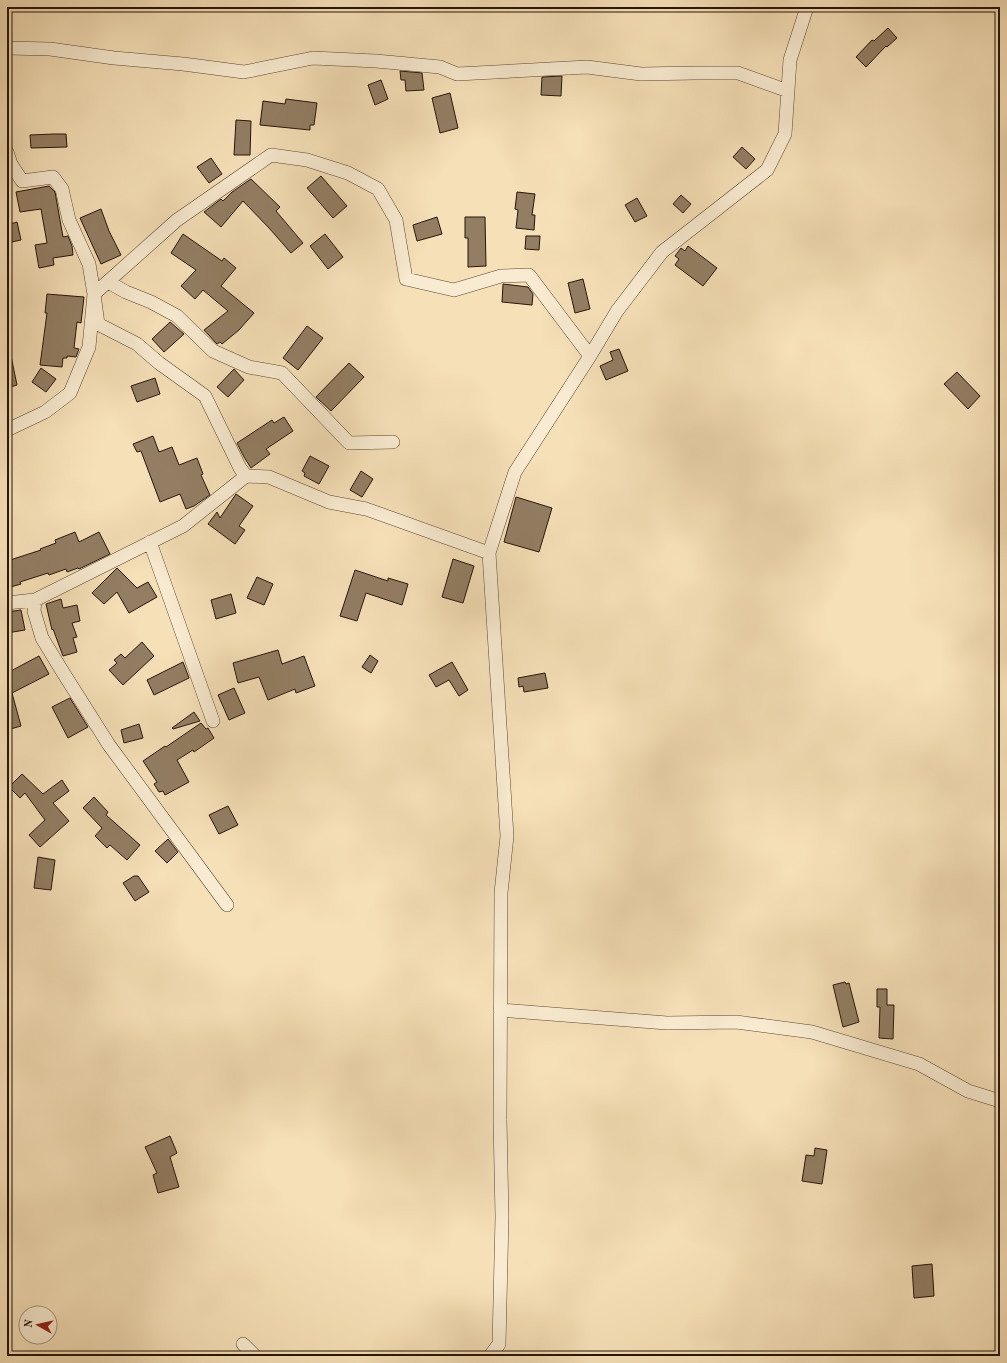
<svg xmlns="http://www.w3.org/2000/svg" width="1007" height="1363" viewBox="0 0 1007 1363" font-family="'Old Standard TT',serif">
	<style>
		.building { fill: #937e64; stroke: #271408 }
		.lines { fill: none; stroke-linecap: round; stroke-linejoin: round }
		.minor-casing { stroke: #5b4734; stroke-width: 14 }
		.minor { stroke: #f9ebd1; stroke-width: 13 }
	</style>
	<rect width="100%" height="100%" fill="#f6e0b8"/>
	<filter id="stains"><feTurbulence type="fractalNoise" baseFrequency=".005" numOctaves="4"/><feColorMatrix values="0 0 0 0 .2 0 0 0 0 .09 0 0 0 0 .02 0 0 0 .5 -.17"/></filter>
	<radialGradient id="worn" r=".72"><stop offset=".6" stop-color="#630" stop-opacity="0"/><stop offset="1" stop-color="#630" stop-opacity=".3"/></radialGradient>
	<path class="building" d="M888,28l9,10 -10,9 -1,-1 -20,21 -10,-10 16,-17 2,1z
		M400,71l22,2 2,17 -18,1 -1,-11h-4z
		M562,76l-1,20 -20,-1 1,-18z
		M381,80l7,19 -13,6 -7,-20z
		M450,93l8,35 -18,5 -8,-35z
		M286,99l31,4 -3,22h-4v5l-50,-5 3,-24 22,3z
		M236,120l15,1 -1,34h-16z
		M54,134h12l1,13 -36,1 -1,-13z
		M742,147l13,12 -9,10 -13,-12z
		M211,158l11,16 -13,9 -12,-16z
		M321,176l26,30 -14,12 -26,-30z
		M251,179l29,28 -4,4 27,32 -12,10 -22,-25 -26,-27 -22,26 -17,-15 17,-13 2,2 9,-9z
		M49,186l6,6 8,45 5,-1 4,10 1,9 -20,3 1,7 -15,3 -4,-23 12,-2 -6,-34 -21,3 -4,-20z
		M517,192l18,2 -3,21h3l-1,15 -18,-2 2,-18 -3,-1z
		M681,195l10,9 -8,9 -10,-9z
		M637,198l10,18 -12,6 -10,-17z
		M101,209l8,22 12,24 -20,9 -21,-46z
		M437,217l5,17 -25,7 -4,-16z
		M465,217h20l1,49 -18,1v-29h-3z
		M17,222l4,18 -14,3v-18z
		M183,234l39,27 2,-3 12,10 -15,18 33,27 -15,17 -17,14 -2,-2 -3,2 -13,-14 24,-19 -25,-21 -8,9 -14,-13 15,-16 -25,-17z
		M325,234l18,23 -15,12 -18,-23z
		M526,236h14l-1,14 -14,-1z
		M688,246l29,22 -14,18 -28,-21 4,-6 -4,-3 6,-8 4,3z
		M583,279l7,30 -15,4 -7,-30z
		M503,284l25,3 5,7 -1,11 -30,-3z
		M47,294l37,3 -3,26 -4,-1 -3,26 5,1 -3,8 -9,-1v2h-4l-1,9 -22,-2 7,-52h-2z
		M170,322l14,12 -20,18 -12,-13z
		M307,326l16,12 -25,32 -15,-12z
		M619,349l9,22 -22,9 -6,-14 13,-6 -3,-8z
		M11,356l6,29 -10,3v-31z
		M349,363l15,14 -33,34 -15,-14z
		M41,368l15,11 -10,13 -14,-10z
		M234,369l10,11 -16,17 -11,-10z
		M957,372l23,24 -12,13 -24,-25z
		M155,378l5,16 -23,8 -6,-16z
		M284,417l9,14 -27,18 4,5 -19,14 -7,-11 -7,-14 35,-23 2,3z
		M153,436l6,16 13,-5 7,18 18,-7 6,16 -2,1 9,20 -16,11 -8,3 -6,-15 -20,8 -19,-51 -4,1 -4,-8z
		M310,456l19,10 -10,18 -15,-8 1,-3 -3,-2z
		M361,471l12,8 -11,18 -12,-7z
		M236,494l17,12 -14,20 6,4 -10,14 -27,-20 9,-12 3,6z
		M516,497l36,11 -13,44 -35,-10z
		M75,532l4,10 20,-10 11,22 -31,15 -1,-1 -11,4 -1,-3 -17,6 -1,-2 -28,9 1,2 -14,4v-27l34,-11 -1,-1 16,-6 -1,-3z
		M453,559l21,7 -11,37 -21,-6z
		M117,568l20,20 11,-6 9,15 -28,16 -12,-21 -13,12 -12,-11z
		M355,570l33,11v-3l20,6 -6,21 -36,-12 -9,28 -17,-5z
		M257,577l16,7 -9,21 -17,-7z
		M231,594l5,19 -20,6 -5,-19z
		M61,599l2,9 14,-3 3,16 -8,2 5,14 -4,1 4,14 -14,4 -10,-27 -1,1 -6,-26z
		M21,610l4,20 -18,3v-21z
		M142,642l12,14 -31,29 -14,-15 8,-7 -3,-3 7,-6 4,4z
		M278,650l4,14 22,-8 11,30 -19,7 -1,-4 -27,11 -9,-23 -21,6 -5,-20z
		M370,655l8,6 -7,12 -9,-6z
		M39,656l10,18 -37,19 9,33 -14,4v-57z
		M183,662l6,16 -35,17 -7,-15z
		M452,662l16,28 -9,6 -10,-16 -13,7 -7,-12z
		M545,673l3,15 -24,4 -1,-6 -4,1 -1,-9z
		M234,688l11,25 -16,7 -11,-25z
		M70,698l18,29 -20,11 -16,-31z
		M194,712l6,9 -27,8 -1,-1z
		M201,723l5,6 2,-1 6,10 -20,14 -1,-2 -16,10 12,22 -24,13 -2,-4 -4,1 -5,-8 3,-2 -14,-21 22,-15 1,1z
		M139,724l4,14 -19,5 -3,-13z
		M22,774l21,20 19,-14 7,11 -16,12 16,18 -29,26 -11,-12 16,-15 -20,-27 -5,5 -11,-11z
		M94,797l14,15 -2,3 34,30 -13,15 -17,-15 -3,3 -12,-12 7,-8 -19,-20z
		M228,806l10,19 -19,9 -10,-19z
		M168,839l10,13 -11,11 -12,-12z
		M38,857l17,3 -4,30 -17,-2z
		M134,876h4l11,16 -14,9 -12,-18z
		M845,982l1,2 3,-1 10,39 -16,5 -10,-42z
		M877,989h10v16h7l-1,34 -14,-1 1,-31h-3z
		M170,1136l7,17 -7,4 9,30 -21,6 -5,-18 4,-2 -12,-26z
		M815,1148l12,2 -5,34 -20,-3 4,-26 8,1z
		M932,1264l2,32 -20,2 -2,-32z"/>
	<g class="lines">
		<g class="minor-casing">
			<path id="minor" d="M7,48l43,1 64,9 69,6 61,8 69,-14 63,3 64,6 17,7 130,-7 54,7 54,-1h43l50,18
				M7,152l4,12 11,17 31,-4 9,12 7,31 20,44 5,30 -5,53 -19,46 -25,19 -38,18
				M108,282l18,10 25,10 26,14 36,35 36,16 33,6 67,70 44,-1
				M150,542l63,179
				M489,553l-123,-44 -37,-7 -60,-25 -23,-1 -6,-8 -35,-72 -46,-33 -22,-19 -39,-20 -4,-30 83,-74 94,-65 36,5 41,13 30,16 18,31 10,59 48,11 47,-14 28,-1 61,81
				M35,600l-1,11 8,27 22,36 45,71 118,160
				M7,603l28,-3 148,-74 63,-50
				M500,1010l167,13 69,-1 76,10 107,32 49,27 32,10
				M243,1344l12,12
				M490,1356l9,-12 3,-127 -2,-97 1,-227 6,-57 -18,-283 26,-81 75,-116 27,-45 45,-59 105,-82 18,-36 5,-74 17,-53"/>
		</g>
		<use href="#minor" class="minor"/>
	</g>
	<rect width="1007" height="1363" fill="none" stroke="#f6e0b8" stroke-width="24"/>
	<rect x="8" y="8" width="991" height="1347" fill="none" stroke="#271408" stroke-width="2"/>
	<rect x="12" y="12" width="983" height="1339" fill="none" stroke="#271408"/>
	<g transform="translate(38 1325) rotate(278)"><circle r="19" fill="#f9ebd1" stroke="#a59581"/>
	<path d="M0-3L7 15L0 10L-7 15Z" fill="#8f2418"/>
	<text y="-6" font-size="11" font-weight="bold" text-anchor="middle" fill="#271408">N</text>
	</g>
	<rect width="100%" height="100%" filter="url(#stains)"/>
	<rect width="100%" height="100%" fill="url(#worn)"/>
</svg>
